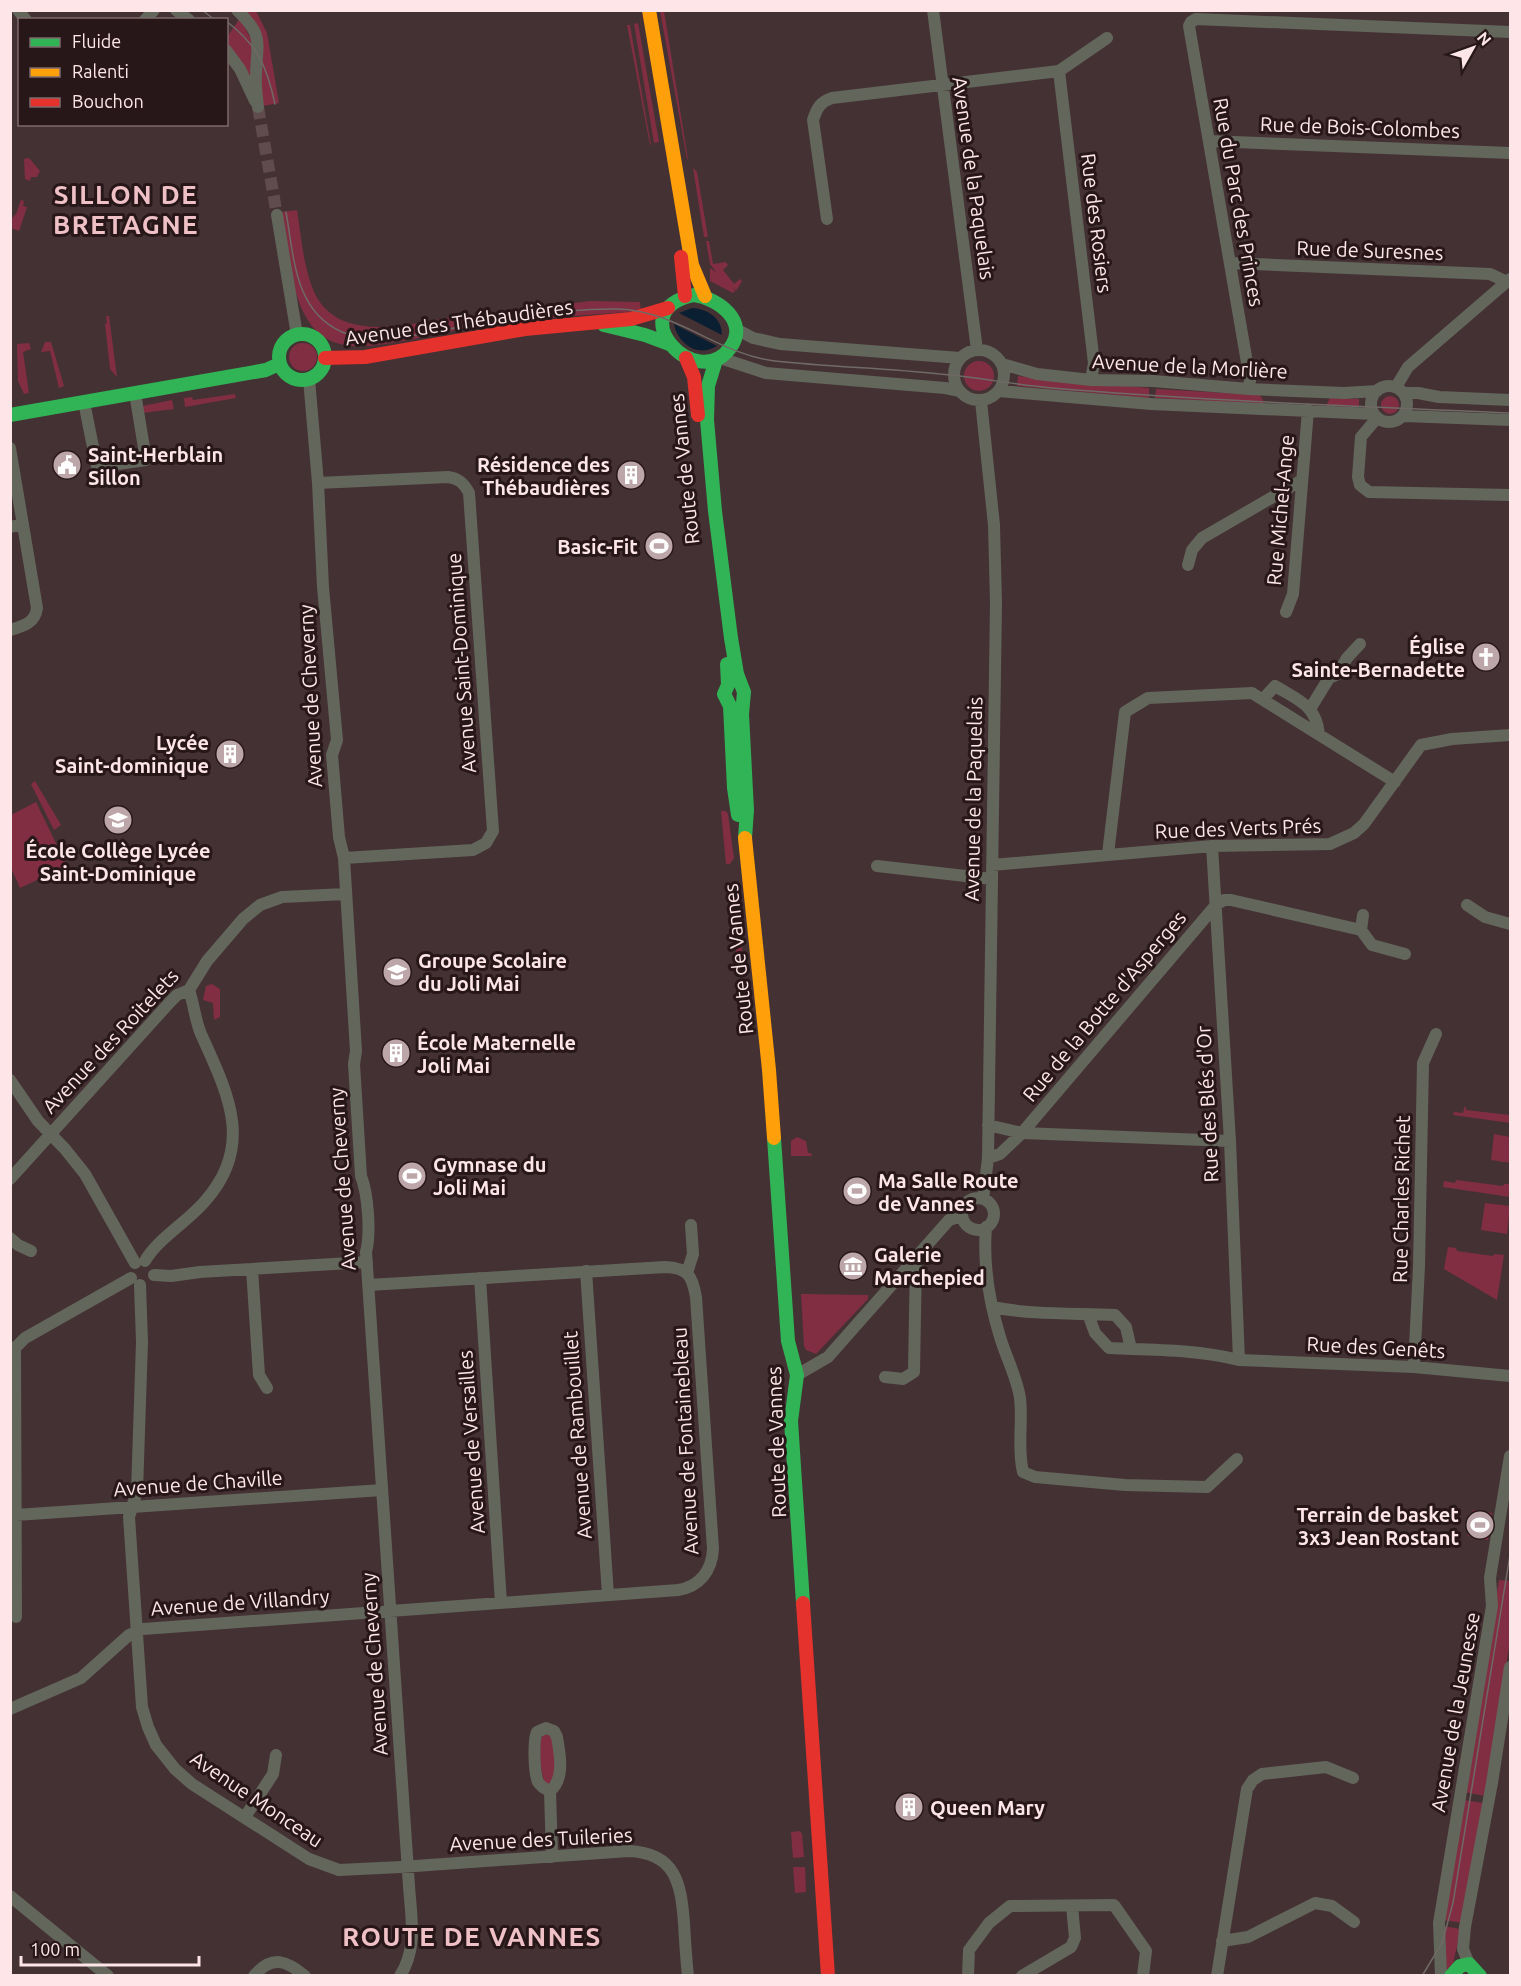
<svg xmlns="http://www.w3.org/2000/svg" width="1521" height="1986" viewBox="0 0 1521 1986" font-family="Ubuntu,sans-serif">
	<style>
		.green { fill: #812e42 }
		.water { fill: #0b1f33 }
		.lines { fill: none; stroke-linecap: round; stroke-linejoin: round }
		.street-tunnel { stroke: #604c4f; stroke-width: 12; stroke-dasharray: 12 6; stroke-linecap: butt }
		.street { stroke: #63665a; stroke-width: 12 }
		.fast { stroke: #30b455; stroke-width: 14 }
		.slow { stroke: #ff9f0a; stroke-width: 14 }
		.jam { stroke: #e5322d; stroke-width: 14 }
		.tram { stroke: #6f6a66; stroke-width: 1.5 }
		.labels { text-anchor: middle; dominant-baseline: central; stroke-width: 6; stroke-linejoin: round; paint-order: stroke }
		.street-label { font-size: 20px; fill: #fde5e8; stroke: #271719 }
		.poi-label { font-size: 20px; font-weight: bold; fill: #fde5e8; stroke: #271719; text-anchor: start }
		.district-label { font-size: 26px; font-weight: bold; letter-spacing: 1.5px; fill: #efc1c7; stroke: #271719 }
	</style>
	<rect width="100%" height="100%" fill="#443134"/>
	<path class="green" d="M245,11h11l11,22 12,70 -16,3z
		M660,11h4l24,148h-1z
		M240,18l13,25v41l-26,-40v-7z
		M638,23l21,119 -5,1 -20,-119z
		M627,25h3l21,120h-1z
		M29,158l11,13 -3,6h-6l-1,4 -5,-2 -1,-20z
		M693,168l4,4 11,65h-4z
		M21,200l3,1 -1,5 4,1 -8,24 -8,-3v-9l5,-5z
		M297,210c4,25 6,53 15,77 23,62 104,35 152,28l3,13c-20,4 -40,8 -59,12 -44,8 -86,17 -107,-33 -12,-29 -14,-64 -19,-95z
		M706,241h3l4,23 13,-2 2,3 -5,5 11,14 6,-5 2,2 -6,10 -4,-5 3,5 -2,2 -23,-12v-13l6,4 -6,-8z
		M590,301l50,1 1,9 -81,6 -66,8 -2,-12z
		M106,316h3l8,61 -7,-8 -5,-45 2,-1z
		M45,342h6l13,44 -5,2 -9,-37 -9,1z
		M29,343l2,6 -8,3 6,41 -5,1 -6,-13 -1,-37z
		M289 357a14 14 0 1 1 28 0a14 14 0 1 1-28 0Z
		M964 376a15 15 0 1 1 30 0a15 15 0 1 1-30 0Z
		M1018,376l131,12v10l-132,-12z
		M1156,389l104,6 5,9 -110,-6z
		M235,394l1,4 -51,9 -1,-9 8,-1 1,3z
		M1381 405a9 9 0 1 1 18 0a9 9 0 1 1-18 0Z
		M1330,398l29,1v8l-33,-1z
		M172,400l2,9 -31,4v-7z
		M35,781l26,44 -7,5 -23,-46z
		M36,802l31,64 -47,22 -9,-20v-53z
		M721,811h5l2,3 6,44 -4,6h-4z
		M739,925l5,44 -6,3 -4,-42z
		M212,984l8,5v28l-6,3 -1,-17 -10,-3 3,-14z
		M1465,1106l1,1v3l44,5v8l-57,-8 1,-3 9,1z
		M1494,1134l16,3v26l-19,-3z
		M797,1137l9,4 2,12h3l1,3h-21v-15z
		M1456,1180l47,6 1,-2h6v13l-67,-10 1,-6 11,2z
		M1485,1203l25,3 -3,28 -26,-4z
		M1448,1247l8,1 1,3 36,5 1,-2 10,1 -7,45 -53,-31z
		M801,1294h2l65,1v4l-52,55 -10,-4 -2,-4z
		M1473,1510l19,3 -4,27 -20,-4z
		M1499,1580l11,1v60l-25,155 -21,-4z
		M550,1734c7,11 8,38 2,50h-6c-6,-9 -9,-41 -3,-49z
		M1464,1800l20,3 -21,120 -20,-3z
		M800,1831l2,3 2,23 -11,1 -2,-26z
		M793,1867h12l1,25 -11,1z
		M1443,1926l18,3 -8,34 -7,8z"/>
	<path class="water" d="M692,308c16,1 30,10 30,27l-43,-22z
		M674,324l43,22c-19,12 -39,-2 -43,-22z"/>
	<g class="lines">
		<path class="street-tunnel" d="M258,107l19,108"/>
		<path class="street" d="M18,10l8,10
			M176,10l13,10
			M237,10c27,26 20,31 19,64 -1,11 1,22 2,33
			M933,10l44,340
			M145,20l9,-10
			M226,50l14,19 15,32
			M1059,71l35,292 -3,17
			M1209,141l301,12
			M277,215l20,120
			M827,219l-14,-99c4,-12 7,-18 19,-22l227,-27 48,-33
			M1231,263l259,11 17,8
			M736,329l17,9 27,6 180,14
			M954 375a25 25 0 1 1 50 0a25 25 0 1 1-50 0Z
			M720,358l46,15 179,15 15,3
			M1002,364l35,10 54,6 62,1 96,8 95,4 33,-2
			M309,379l9,104 5,104 14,153 -5,15 7,82 5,21 12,193 -2,13 7,112c7,18 10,57 5,76l43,634c2,31 9,62 -9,90
			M1371 404a18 18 0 1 1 36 0a18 18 0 1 1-36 0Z
			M1396,387l12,-20 102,-88
			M1249,389l1,-9 -61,-354 2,-4 5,-3 314,13
			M999,391l152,13 223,10
			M1404,393h14l21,4 71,3
			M981,401l13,124 2,78 -8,555 -5,41
			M84,402l13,65 49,-7 -11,-67
			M1404,416l106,4
			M1377,418l-16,19 -3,40 2,8 9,7 141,3
			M10,448l27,160c-2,15 -13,18 -27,22
			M318,483l130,-6c10,1 16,6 21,16l24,338 -7,12 -13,7 -129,8
			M10,527l13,-3
			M1188,565l4,-15 10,-12 100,-58
			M1286,612l7,-18 15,-184
			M1263,699l12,-13c23,14 41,19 44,48
			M1310,709l19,-31 9,-4 9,-16 13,-14
			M1212,846l18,295 9,219
			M1108,854l17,-142 23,-14 104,-5 143,89
			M992,865l220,-19 118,-2 24,-11 10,-9 57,-79 31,-6 58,-4
			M877,866l115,13
			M1467,905l18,12 25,7
			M1361,930l11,15 33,9
			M10,1080l28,41 27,28 20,25 50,89
			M988,1125l34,8 208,8
			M988,1158l12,-4 22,-21 194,-228 8,-5h7l130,30 2,-15
			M10,1179l160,-177 7,-7 12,-5 18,-29 36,-42 17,-14 22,-8 64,-3
			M962 1214a16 16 0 1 1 32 0a16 16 0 1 1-32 0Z
			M986,1227c-3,37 3,74 14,110 6,20 17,41 20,61 3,25 -3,50 3,74l12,5 90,8 82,2 30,-28
			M10,1238l8,7 13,6
			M145,1261c12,-22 44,-40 61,-61 49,-56 21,-108 -5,-166 -6,-14 -7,-30 -12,-44
			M252,1269l7,106 8,13
			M586,1271l22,324
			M687,1273l6,-19 -2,-29
			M154,1275l17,1 29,-4 167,-10
			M480,1278l21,325
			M140,1285l2,57 -5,149 -8,26 13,190 6,20 8,18 19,24 17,15 117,75 30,11 62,-3 228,-16c47,2 52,33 55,72 1,18 2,35 4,53
			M992,1307c40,8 83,6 123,8l11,12 5,22 -22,-1 -14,-15 -7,-19
			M15,1347l1,270
			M1131,1349c36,1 72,2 108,11l175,7 96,9
			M10,1353l15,-15 106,-60
			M1414,1367l5,-101 4,-203 13,-29
			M797,1375l31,-18 121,-137 13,-4
			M885,1377l18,2 11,-7 2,-115
			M16,1515l366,-25
			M10,1709l71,-31 48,-43 14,-6 535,-39c21,-3 34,-19 35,-41l-17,-252c-4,-22 -8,-29 -31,-30l-296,18
			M546,1728l8,3 3,6c3,18 8,42 -7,54 -5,-2 -9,-4 -12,-9 -4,-9 -5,-42 -1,-50z
			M550,1791l2,66
			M245,1817l28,-43 3,-19
			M10,1896l98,80
			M1222,1941l26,-4 67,-34 17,3 22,16
			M1469,1964l-6,-15 2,-22 27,-144 18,-116
			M254,1976c18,-22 33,-15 51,0
			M968,1976l1,-26 20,-27 21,-17 104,-1 32,46 -3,25
			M1022,1976l49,-29 4,-9 -3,-32
			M1217,1976l30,-187 6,-9 9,-6 64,-7 27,11
			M1441,1976l-2,-53 53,-317 -2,-28 20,-122"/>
		<path class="fast" d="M694,295c24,3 56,27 36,53 -34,46 -111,-37 -36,-53z
			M604,325l41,10 24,9
			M279 357a23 23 0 1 1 46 0a23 23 0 1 1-46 0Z
			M716,360l-8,26 -1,34 8,91 16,127 6,36 7,18 -2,22 5,96 -2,28
			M10,415l256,-45 13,-6
			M727,664l1,21 -4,9 6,12 4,82 4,27
			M774,1138l14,203 9,34 -6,46 12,182
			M1451,1976l9,-10 9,-2 11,12"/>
		<path class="slow" d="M649,10l43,255 13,31
			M745,838l24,232 5,68"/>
		<path class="jam" d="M681,257l4,39
			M325,358l40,-1 160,-28 106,-10 37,-11
			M686,358l8,19 4,38
			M803,1603l25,373"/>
		<path class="tram" d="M202,10l13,10
			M226,21c32,24 41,46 49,83
			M286,212c8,44 8,99 56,120 39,17 114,-6 157,-13 36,-5 83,-11 119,-10 60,2 99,45 157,52 55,6 110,7 165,13 38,3 75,11 112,14 153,13 306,18 458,25
			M1422,1976l20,-33 11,-40 57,-348"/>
	</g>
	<defs>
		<g id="civic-disc" transform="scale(1.5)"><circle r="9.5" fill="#bca6a9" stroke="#271719"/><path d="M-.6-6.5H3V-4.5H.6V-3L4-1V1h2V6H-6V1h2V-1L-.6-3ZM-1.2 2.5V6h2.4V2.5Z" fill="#fff"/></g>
		<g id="building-disc" transform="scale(1.5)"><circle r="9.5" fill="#bca6a9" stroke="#271719"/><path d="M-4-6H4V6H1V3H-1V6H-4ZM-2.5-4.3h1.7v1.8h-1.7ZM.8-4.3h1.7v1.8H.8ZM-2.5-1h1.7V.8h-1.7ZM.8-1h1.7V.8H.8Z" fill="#fff"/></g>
		<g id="stadium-disc" transform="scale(1.5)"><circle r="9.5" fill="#bca6a9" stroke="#271719"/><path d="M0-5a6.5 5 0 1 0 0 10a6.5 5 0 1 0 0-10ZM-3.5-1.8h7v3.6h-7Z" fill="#fff"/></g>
		<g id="church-disc" transform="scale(1.5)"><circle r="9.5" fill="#bca6a9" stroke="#271719"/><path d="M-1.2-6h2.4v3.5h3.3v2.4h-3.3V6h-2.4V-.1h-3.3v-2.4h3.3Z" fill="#fff"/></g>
		<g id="school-disc" transform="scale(1.5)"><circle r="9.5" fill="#bca6a9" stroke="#271719"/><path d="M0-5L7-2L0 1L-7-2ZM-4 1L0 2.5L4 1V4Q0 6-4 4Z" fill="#fff"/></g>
		<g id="museum-disc" transform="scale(1.5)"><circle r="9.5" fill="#bca6a9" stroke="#271719"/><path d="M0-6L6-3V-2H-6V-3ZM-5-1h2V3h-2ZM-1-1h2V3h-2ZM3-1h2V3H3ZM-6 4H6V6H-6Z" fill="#fff"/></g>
	</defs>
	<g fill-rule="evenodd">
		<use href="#civic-disc" x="67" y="465"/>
		<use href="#building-disc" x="631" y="475"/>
		<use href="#stadium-disc" x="659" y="546"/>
		<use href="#church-disc" x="1486" y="657"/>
		<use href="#building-disc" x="230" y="754"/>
		<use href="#school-disc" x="118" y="820"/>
		<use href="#school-disc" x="397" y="972"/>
		<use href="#building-disc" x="396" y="1053"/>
		<use href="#stadium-disc" x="412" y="1176"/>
		<use href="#stadium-disc" x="857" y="1191"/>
		<use href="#museum-disc" x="853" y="1266"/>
		<use href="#stadium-disc" x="1480" y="1525"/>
		<use href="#building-disc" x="909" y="1807"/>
	</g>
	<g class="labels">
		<g class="street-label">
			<text transform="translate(1360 127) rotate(2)">Rue de Bois-Colombes</text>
			<text transform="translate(974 178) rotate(82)">Avenue de la Paquelais</text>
			<text transform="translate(1239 202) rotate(80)">Rue du Parc des Princes</text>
			<text transform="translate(1097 223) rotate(83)">Rue des Rosiers</text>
			<text transform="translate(1370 250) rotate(2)">Rue de Suresnes</text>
			<text transform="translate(459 322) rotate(-8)">Avenue des Thébaudières</text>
			<text transform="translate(1190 366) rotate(3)">Avenue de la Morlière</text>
			<text transform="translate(684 469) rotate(-96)">Route de Vannes</text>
			<text transform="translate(1280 510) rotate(-85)">Rue Michel-Ange</text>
			<text transform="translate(461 663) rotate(-94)">Avenue Saint-Dominique</text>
			<text transform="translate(310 696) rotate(-93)">Avenue de Cheverny</text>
			<text transform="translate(973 799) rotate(-89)">Avenue de la Paquelais</text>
			<text transform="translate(1238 828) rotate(-2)">Rue des Verts Prés</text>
			<text transform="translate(738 959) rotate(-96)">Route de Vannes</text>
			<text transform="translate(1104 1006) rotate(-50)">Rue de la Botte d'Asperges</text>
			<text transform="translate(110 1041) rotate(-47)">Avenue des Roitelets</text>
			<text transform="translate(1207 1104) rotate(-93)">Rue des Blés d'Or</text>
			<text transform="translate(342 1179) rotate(-94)">Avenue de Cheverny</text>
			<text transform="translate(1401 1199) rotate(-89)">Rue Charles Richet</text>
			<text transform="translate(1376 1347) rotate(3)">Rue des Genêts</text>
			<text transform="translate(577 1435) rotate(-94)">Avenue de Rambouillet</text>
			<text transform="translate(685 1441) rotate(-93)">Avenue de Fontainebleau</text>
			<text transform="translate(471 1442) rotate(-94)">Avenue de Versailles</text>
			<text transform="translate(776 1442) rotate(-92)">Route de Vannes</text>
			<text transform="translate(198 1483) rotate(-4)">Avenue de Chaville</text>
			<text transform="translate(240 1602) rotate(-4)">Avenue de Villandry</text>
			<text transform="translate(374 1664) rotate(-94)">Avenue de Cheverny</text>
			<text transform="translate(1455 1712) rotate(-80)">Avenue de la Jeunesse</text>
			<text transform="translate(257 1799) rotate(34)">Avenue Monceau</text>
			<text transform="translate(541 1839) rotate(-3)">Avenue des Tuileries</text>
		</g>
		<g class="poi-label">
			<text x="88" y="454">Saint-Herblain<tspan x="88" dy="23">Sillon</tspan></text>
			<text x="610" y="464" text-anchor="end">Résidence des<tspan x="610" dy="23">Thébaudières</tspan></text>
			<text x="638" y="546" text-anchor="end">Basic-Fit</text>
			<text x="1465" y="646" text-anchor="end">Église<tspan x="1465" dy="23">Sainte-Bernadette</tspan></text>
			<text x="209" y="742" text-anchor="end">Lycée<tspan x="209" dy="23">Saint-dominique</tspan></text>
			<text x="118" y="850" text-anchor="middle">École Collège Lycée<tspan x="118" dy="23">Saint-Dominique</tspan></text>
			<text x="418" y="960">Groupe Scolaire<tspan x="418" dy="23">du Joli Mai</tspan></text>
			<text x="417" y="1042">École Maternelle<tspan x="417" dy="23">Joli Mai</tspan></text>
			<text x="433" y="1164">Gymnase du<tspan x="433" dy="23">Joli Mai</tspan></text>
			<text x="878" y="1180">Ma Salle Route<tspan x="878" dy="23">de Vannes</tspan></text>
			<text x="874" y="1254">Galerie<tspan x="874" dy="23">Marchepied</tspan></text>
			<text x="1459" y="1514" text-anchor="end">Terrain de basket<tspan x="1459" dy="23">3x3 Jean Rostant</tspan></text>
			<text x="930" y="1807">Queen Mary</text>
		</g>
		<g class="district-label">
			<text x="126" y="194">SILLON DE<tspan x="126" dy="30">BRETAGNE</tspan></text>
			<text x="472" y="1936">ROUTE DE VANNES</text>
		</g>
	</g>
	<rect width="1521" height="1986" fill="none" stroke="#fde5e8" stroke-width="24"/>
	<rect x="18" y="18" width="210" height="108" fill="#271719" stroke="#7d696c" stroke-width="1.5"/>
	<rect x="30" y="38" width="30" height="9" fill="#30b455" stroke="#7d696c" stroke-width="1.5"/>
	<text x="72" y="48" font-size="18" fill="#fde5e8">Fluide</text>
	<rect x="30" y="68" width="30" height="9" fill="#ff9f0a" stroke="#7d696c" stroke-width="1.5"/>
	<text x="72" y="78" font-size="18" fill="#fde5e8">Ralenti</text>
	<rect x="30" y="98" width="30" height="9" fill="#e5322d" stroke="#7d696c" stroke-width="1.5"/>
	<text x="72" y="108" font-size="18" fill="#fde5e8">Bouchon</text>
	<g transform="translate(1473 48) rotate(50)" stroke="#271719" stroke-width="4.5" paint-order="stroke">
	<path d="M0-4.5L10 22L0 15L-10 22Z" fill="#fde5e8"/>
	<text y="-9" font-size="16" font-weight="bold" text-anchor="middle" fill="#fde5e8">N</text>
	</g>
	<path d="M21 1956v9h178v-9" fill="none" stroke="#fde5e8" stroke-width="3"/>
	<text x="30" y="1956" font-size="18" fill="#fde5e8" stroke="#271719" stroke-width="4.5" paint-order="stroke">100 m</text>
</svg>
